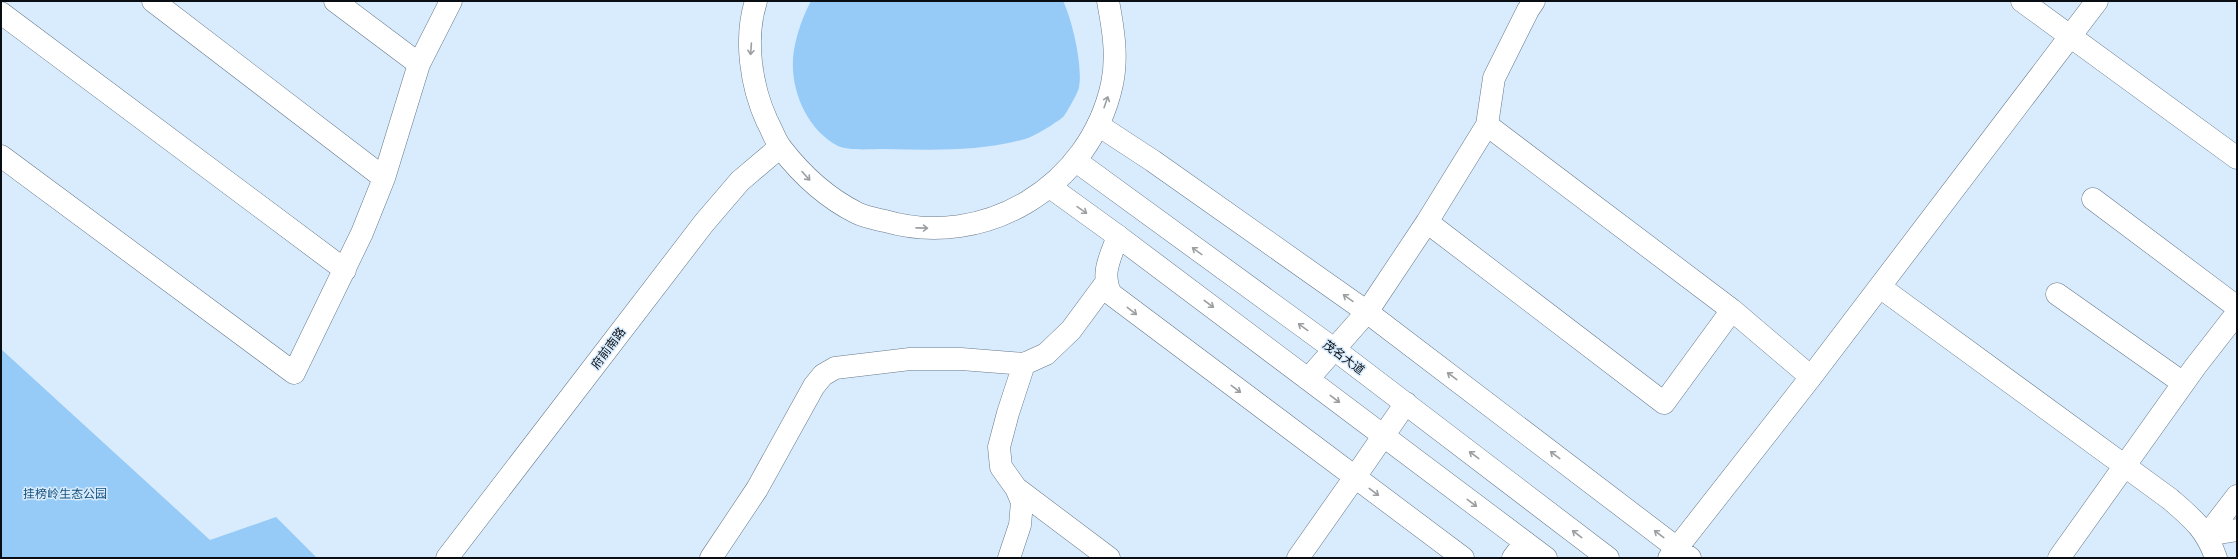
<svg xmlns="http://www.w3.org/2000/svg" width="2238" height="559" viewBox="0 0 2238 559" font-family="Ubuntu,'Noto Sans SC',sans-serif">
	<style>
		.green { fill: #96caf7 }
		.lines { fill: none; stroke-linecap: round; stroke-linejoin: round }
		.minor-casing { stroke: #687989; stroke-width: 23 }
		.major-casing { stroke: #687989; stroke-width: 23 }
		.minor { stroke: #fff; stroke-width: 22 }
		.major { stroke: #fff; stroke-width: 22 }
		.oneway { stroke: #9c9fa1 }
		.labels { text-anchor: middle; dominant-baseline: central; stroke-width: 3; stroke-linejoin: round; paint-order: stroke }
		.street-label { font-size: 12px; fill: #080e14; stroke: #d8ecfe }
		.park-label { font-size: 12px; fill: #15517e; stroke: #d8ecfe }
	</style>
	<rect width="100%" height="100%" fill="#d8ecfe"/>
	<path class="green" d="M811,1h252c9,18 20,65 16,86 0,4 -12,25 -15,29 -6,6 -31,21 -39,23 -46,13 -94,11 -142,10 -13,0 -33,2 -45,-3 -33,-17 -50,-61 -44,-96 3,-17 9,-34 17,-49z
		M1,349l209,191 66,-23 41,41h-316z"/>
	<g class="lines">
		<g class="minor-casing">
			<path id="minor" d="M153,1l231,177 35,-114 32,-63
				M335,1l84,63
				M2022,1l215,157
				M1,13l344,257
				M1098,125l55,36 214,151 323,246
				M1487,125l245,185 79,67
				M1,156l293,217 68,-140 22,-55
				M2093,199l144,108
				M1427,222l237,181 68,-93
				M1118,236c-7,20 -18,38 -7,58l352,264
				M1880,287l290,212c23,20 36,30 46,59
				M2057,294l126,89
				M1308,379l59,-67 60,-90 60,-97 7,-47 34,-68 6,-9
				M1016,488l93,70
				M2207,535l30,-39
				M2207,535l30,-5
				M1677,548l134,-171 286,-376
				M711,558l46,-69 57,-103 9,-11 12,-7 75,-9h51l63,5 22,-10 25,-24 34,-46
				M1009,558l11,-33 2,-23 -6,-14 -15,-21 -2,-20 9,-34 16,-49
				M1298,558l57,-81
				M2059,558l136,-191 42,-54"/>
		</g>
		<g class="major-casing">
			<path id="major" d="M756,1c-12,38 -5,85 11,120 5,9 8,19 14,27 20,26 46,50 76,65 8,4 19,6 28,8 100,29 205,-35 227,-137 6,-28 1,-56 -4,-83
				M1076,161l258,188 274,209
				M1050,187l65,47 431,324
				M1355,477l51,-74
				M447,558l257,-335 36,-42 40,-34
				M1513,558l12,-16
				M1669,558l8,-10"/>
		</g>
		<use href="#minor" class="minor"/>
		<use href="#major" class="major"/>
	</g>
	<defs><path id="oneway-shaft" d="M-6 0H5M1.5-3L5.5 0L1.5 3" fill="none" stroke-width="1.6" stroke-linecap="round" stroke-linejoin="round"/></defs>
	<g class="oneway">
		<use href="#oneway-shaft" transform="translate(751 49) rotate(94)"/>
		<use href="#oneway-shaft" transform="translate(1106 102) rotate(-71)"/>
		<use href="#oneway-shaft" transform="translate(806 176) rotate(48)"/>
		<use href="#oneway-shaft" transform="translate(1082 210) rotate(35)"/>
		<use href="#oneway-shaft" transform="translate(922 228) rotate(1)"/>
		<use href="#oneway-shaft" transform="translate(1197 251) rotate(-144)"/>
		<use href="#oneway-shaft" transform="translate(1348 298) rotate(-145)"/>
		<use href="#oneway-shaft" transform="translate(1209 304) rotate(37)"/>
		<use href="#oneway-shaft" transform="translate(1132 311) rotate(38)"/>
		<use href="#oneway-shaft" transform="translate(1303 327) rotate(-144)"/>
		<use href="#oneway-shaft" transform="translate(1452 376) rotate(-143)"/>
		<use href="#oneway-shaft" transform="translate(1236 389) rotate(37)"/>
		<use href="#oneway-shaft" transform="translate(1335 399) rotate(37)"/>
		<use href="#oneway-shaft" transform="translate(1474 455) rotate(-143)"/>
		<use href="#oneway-shaft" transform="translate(1555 455) rotate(-143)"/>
		<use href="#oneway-shaft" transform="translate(1374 492) rotate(37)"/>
		<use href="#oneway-shaft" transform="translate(1472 503) rotate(37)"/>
		<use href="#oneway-shaft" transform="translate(1577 534) rotate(-143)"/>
		<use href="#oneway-shaft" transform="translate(1659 534) rotate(-143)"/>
	</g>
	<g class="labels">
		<g class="street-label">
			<text transform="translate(608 348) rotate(-53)">府前南路</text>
			<text transform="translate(1344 357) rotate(37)">茂名大道</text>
		</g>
		<g class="park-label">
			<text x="65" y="493">挂榜岭生态公园</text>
		</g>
	</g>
	<rect width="2238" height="559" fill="none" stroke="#080e14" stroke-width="4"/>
</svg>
